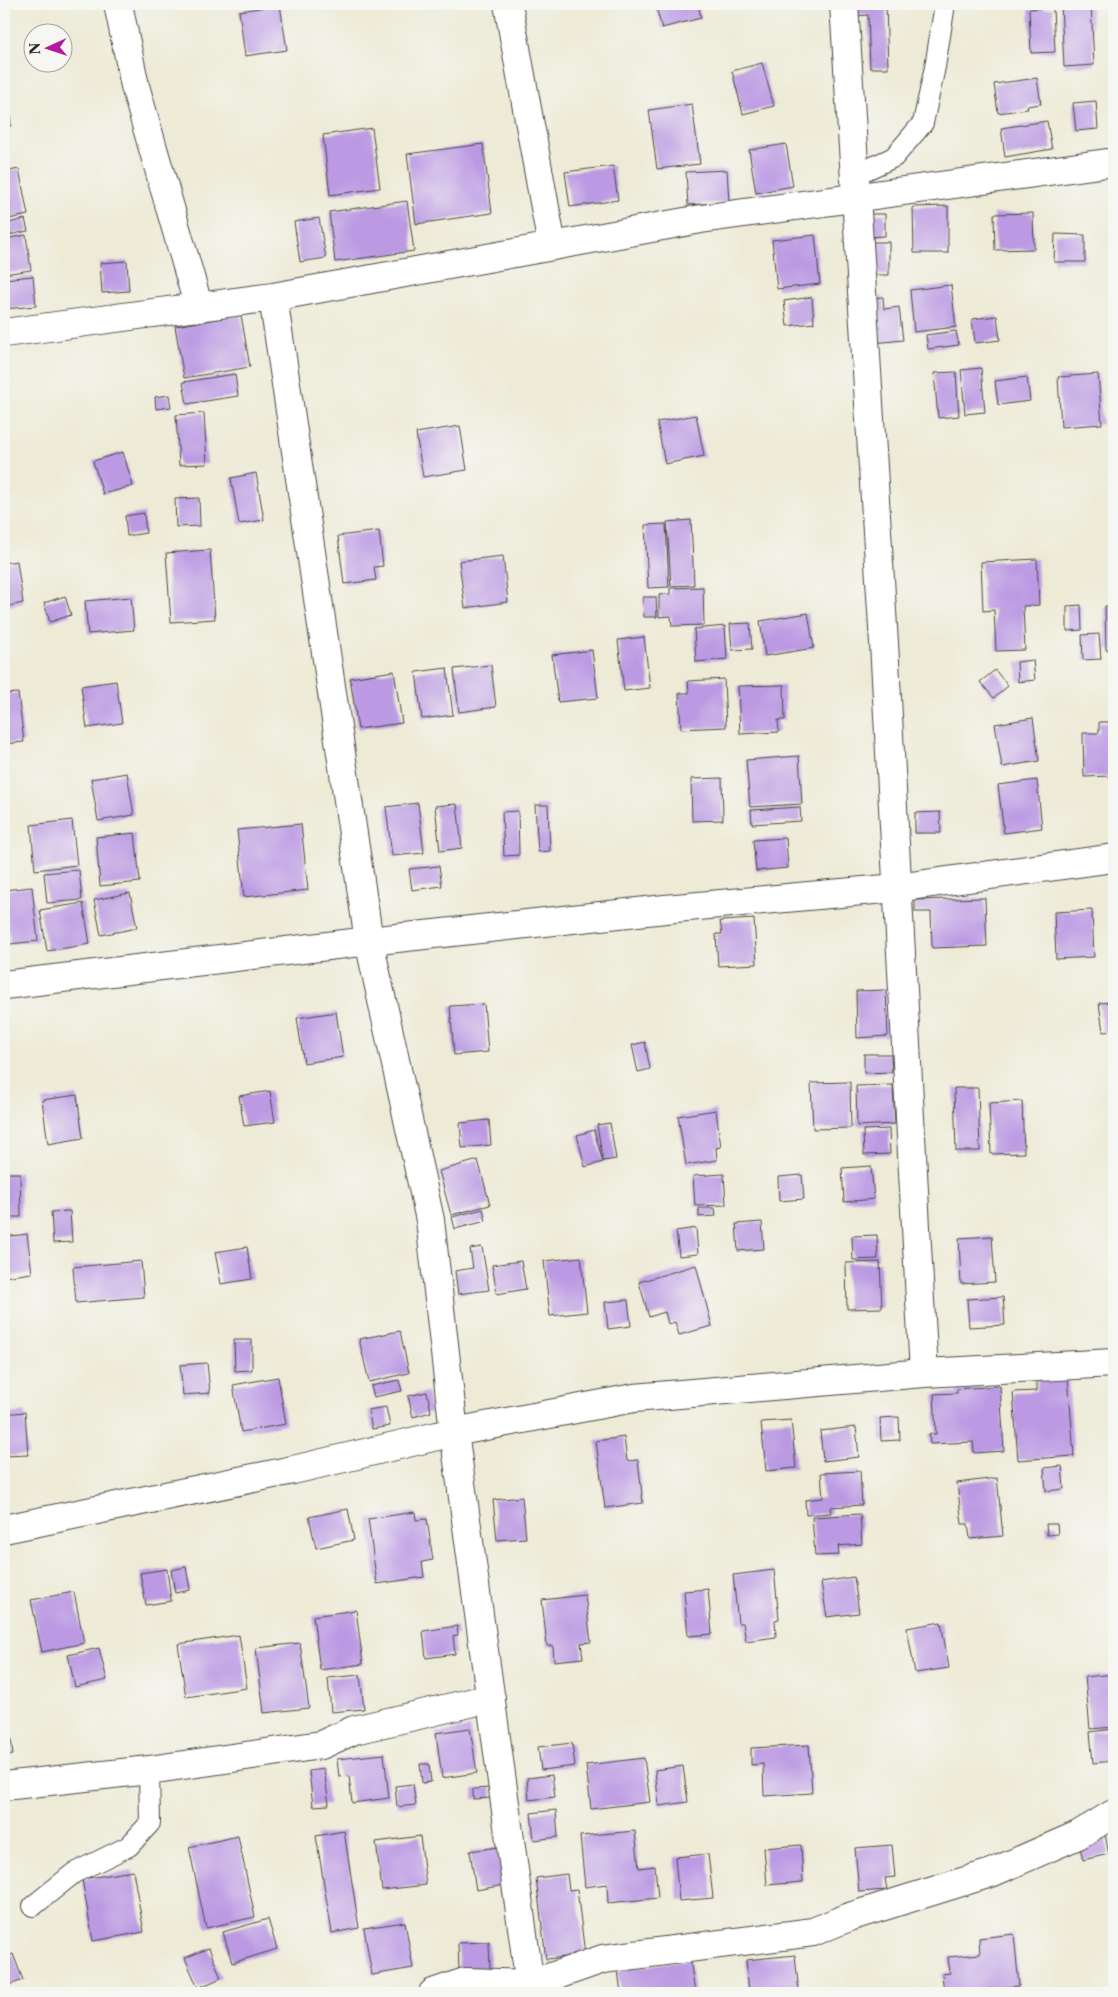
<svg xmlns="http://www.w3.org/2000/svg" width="1118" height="1997" viewBox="0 0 1118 1997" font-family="'Libre Caslon Text',serif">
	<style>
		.building { fill: #bb9ae3 }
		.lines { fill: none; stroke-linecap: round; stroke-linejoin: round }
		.lane-casing { stroke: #484845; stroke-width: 22 }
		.street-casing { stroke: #484845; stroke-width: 30 }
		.lane { stroke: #fff; stroke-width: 20 }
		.street { stroke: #fff; stroke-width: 28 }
	</style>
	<rect width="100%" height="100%" fill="#f6f6f2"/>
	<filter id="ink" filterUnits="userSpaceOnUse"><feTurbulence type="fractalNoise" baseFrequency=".02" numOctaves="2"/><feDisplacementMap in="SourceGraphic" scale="10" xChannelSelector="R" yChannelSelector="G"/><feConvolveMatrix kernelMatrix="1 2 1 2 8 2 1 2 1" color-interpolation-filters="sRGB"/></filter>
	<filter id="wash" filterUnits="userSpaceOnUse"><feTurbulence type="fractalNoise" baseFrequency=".0096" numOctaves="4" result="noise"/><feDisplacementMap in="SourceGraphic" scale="20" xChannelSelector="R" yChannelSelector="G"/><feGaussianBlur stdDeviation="1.12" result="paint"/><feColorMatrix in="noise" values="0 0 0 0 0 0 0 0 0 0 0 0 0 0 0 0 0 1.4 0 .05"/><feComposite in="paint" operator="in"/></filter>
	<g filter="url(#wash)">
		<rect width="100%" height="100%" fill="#edead6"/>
		<g id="blocks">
			<path class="building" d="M655,4h43l3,14 -39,10z
				M855,4h31l2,64h-18l-2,-53 -12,1z
				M1061,4h30l3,61 -30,2z
				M280,5l7,45 -42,6 -6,-45z
				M1053,8l2,44 -24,1 -2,-44z
				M762,63l12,43 -31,8 -11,-43z
				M1037,78l4,26 -14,2 1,3 -30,4 -4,-29z
				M4,84h3l4,42h-7z
				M1096,101l2,28 -22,2 -3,-28z
				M692,104l8,60 -43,5 -8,-59z
				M1047,121l5,28 -47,8 -4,-29z
				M372,128l8,60 -50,7 -7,-60z
				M483,144l9,69 -76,11 -9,-70z
				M786,144l7,42 -37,7 -7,-43z
				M613,166l5,34 -48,7 -5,-35z
				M19,169l9,46 -24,5v-48z
				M727,170l2,32 -41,3 -2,-33z
				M407,201l7,50 -79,11 -6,-50z
				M948,206v47h-34l-1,-46z
				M1033,213l1,36 -39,1 -1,-36z
				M865,214h20v22l-19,1z
				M319,218l7,40 -26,4 -6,-40z
				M25,219l3,12 -24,5v-12z
				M1055,234l30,1v27h-31z
				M26,235l5,35 -27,4v-35z
				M815,235l5,49 -43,5 -5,-49z
				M865,242h24v33h-23z
				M127,261l2,30 -27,2 -2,-30z
				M33,276l3,30 -32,3v-30z
				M951,285l5,42 -42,5 -4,-42z
				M812,297l2,26 -27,3 -3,-25z
				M883,297l1,12 15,-2 4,33 -29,3 -5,-45z
				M241,315l9,52 -66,11 -9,-52z
				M997,316l3,24 -25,3 -3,-24z
				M956,331l3,14 -31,4 -2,-14z
				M981,368l4,44 -20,2 -4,-44z
				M956,372l3,44 -21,2 -4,-45z
				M235,374l3,22 -51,8 -4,-22z
				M1098,374l4,50 -41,3 -3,-50z
				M1027,377l3,24 -32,4 -3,-24z
				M169,395l2,12 -15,2 -1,-12z
				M204,413l3,51 -28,1 -3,-50z
				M696,415l8,41 -39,8 -8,-42z
				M460,426l7,44 -44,7 -7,-44z
				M123,452l10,34 -30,8 -10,-33z
				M256,473l8,47 -25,4 -8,-46z
				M4,477l4,14 -4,1z
				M199,498l1,28 -24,1 -1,-28z
				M144,513l2,20 -19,3 -2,-20z
				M691,520l3,65 -23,1 -4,-64z
				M666,524l3,63 -21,1 -3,-63z
				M379,531l4,35 -9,1 2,13 -32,4 -6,-48z
				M210,550l5,69 -44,3 -5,-69z
				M503,556l5,46 -43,6 -6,-47z
				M1037,559l2,46 -16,1 2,44 -29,1 -2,-41 -11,1 -2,-49z
				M17,561l6,42 -19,4v-44z
				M703,587l1,38 -32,1 -1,-10 -12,1v-22l11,-1v-6z
				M65,596l6,19 -21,7 -6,-19z
				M131,597l3,33 -46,4 -3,-33z
				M643,597h13l1,20h-13z
				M1081,605l1,25 -15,1v-25z
				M1105,606h9v44h-8z
				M808,613l6,35 -49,8 -5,-35z
				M750,623l2,26 -20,1 -2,-26z
				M725,626l2,33 -31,3 -2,-33z
				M1099,634l2,25 -18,1 -1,-25z
				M644,637l6,51 -26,3 -6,-51z
				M592,650l6,48 -40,4 -6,-47z
				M1033,660l2,20 -17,2 -1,-20z
				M491,665l5,42 -37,5 -5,-43z
				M447,668l6,47 -31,4 -6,-47z
				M995,670l13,16 -14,12 -14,-16z
				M394,671l8,52 -44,6 -8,-51z
				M724,679l2,48 -45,2 -2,-36h10l-1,-12z
				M116,681l6,42 -35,5 -6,-42z
				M784,685l1,35h-7l1,12 -39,2 -2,-48z
				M18,693l6,49 -20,2v-50z
				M1033,718l6,43 -37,6 -7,-43z
				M1099,722h15l-2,54 -28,1 -1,-44h16z
				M799,756l3,48 -52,3 -4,-47z
				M127,773l7,42 -36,6 -7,-42z
				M722,778l1,42 -31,1 -1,-42z
				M1037,780l5,48 -38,5 -6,-48z
				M418,803l6,50 -32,3 -6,-49z
				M457,804l5,44 -22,3 -5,-45z
				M535,805h13l2,46 -12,1z
				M800,807l1,14 -49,3 -1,-14z
				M518,811l1,44 -15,1 -2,-44z
				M940,812l1,21h-26v-20z
				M72,820l5,45 -42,5 -4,-45z
				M301,824l7,66 -64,7 -7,-67z
				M135,833l5,49 -40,4 -4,-49z
				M786,838l2,30 -32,3 -3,-31z
				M439,866l3,20 -30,4 -3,-21z
				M79,870l3,30 -35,3 -3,-30z
				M32,887l6,54 -28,3 -6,-54z
				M130,893l7,35 -36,7 -7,-35z
				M985,898l2,48 -55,2 -1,-36h-16v-12z
				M83,903l7,41 -43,7 -7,-41z
				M1092,910l2,47 -38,2 -2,-47z
				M754,919l3,45 -39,2 -2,-32h6l-2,-13z
				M886,990l2,46 -31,2 -1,-47z
				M1114,1002v29l-11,1 -4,-29z
				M484,1004l4,48 -34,3 -4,-49z
				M336,1012l7,45 -39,6 -7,-45z
				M645,1042l5,27 -12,3 -6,-27z
				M864,1054h27l1,18 -28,1z
				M850,1082l1,46 -38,1 -2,-46z
				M893,1085l2,39 -38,2 -1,-40z
				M954,1088h24l2,63h-24z
				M270,1091l5,31 -31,4 -5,-30z
				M77,1095l6,43 -35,6 -6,-44z
				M1022,1101l2,52 -33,1 -2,-51z
				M716,1110l5,37 -5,1 1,12 -31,5 -8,-49z
				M489,1120l2,25 -29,3 -2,-25z
				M610,1123l6,36 -13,2 -6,-36z
				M889,1129l1,25 -26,1 -1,-25z
				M594,1130l9,32 -18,5 -8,-32z
				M478,1160l12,45 -39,10 -12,-44z
				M871,1166l3,33 -30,3 -2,-34z
				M4,1173h16l1,44h-17z
				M724,1174l2,31 -31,1 -2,-30z
				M802,1175l2,24 -25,2 -1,-24z
				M699,1208h16l1,8 -17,1z
				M483,1209l3,12 -31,8 -3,-12z
				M70,1211l2,31 -19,1 -2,-31z
				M762,1222l2,27 -26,2 -2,-27z
				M696,1228l2,26 -19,2 -3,-25z
				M27,1234l5,39 -28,4v-40z
				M877,1235l1,24 -25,1 -1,-24z
				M992,1236l3,46 -34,2 -2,-46z
				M247,1247l5,32 -31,5 -6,-32z
				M482,1247l7,43 -31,4 -3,-23 18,-3 -3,-19z
				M581,1257l6,55 -37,4 -6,-55z
				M141,1261l3,36 -68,6 -3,-36z
				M521,1261l5,28 -29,5 -5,-29z
				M880,1262l2,46 -35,1 -1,-46z
				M696,1265l16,61 -33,9 -4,-13 -7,2 -3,-12 -16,5 -10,-35z
				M1003,1297l2,28 -36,2 -2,-28z
				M628,1300l3,26 -23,3 -3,-27z
				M400,1331l9,42 -40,9 -10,-43z
				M234,1340h18v30l-17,1z
				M207,1363l3,30 -27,2 -3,-30z
				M278,1377l8,47 -45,8 -8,-47z
				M1068,1377l6,79 -56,4 -5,-68 24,-1v-12z
				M399,1380l3,11 -28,6 -3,-11z
				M1000,1386l4,65 -30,2 -1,-11 -43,2 -1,-10h7l-2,-40 23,-1v-4z
				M427,1392l4,20 -18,5 -5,-21z
				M386,1407l4,19 -18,3 -4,-19z
				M25,1412l3,43 -24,1v-42z
				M899,1417l1,23 -19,1 -1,-23z
				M791,1420l5,48 -30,3 -5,-49z
				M856,1427l3,30 -36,4 -3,-30z
				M624,1437l3,24 11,-1 5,43 -38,5 -9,-67z
				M1062,1466l2,23 -18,2 -2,-23z
				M860,1471l2,34 -32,2 1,6 -25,2 -1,-15 18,-2 -2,-25z
				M997,1478l6,58 -33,3 -2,-15h-6l-5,-41z
				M522,1497l4,41 -29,2 -4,-40z
				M348,1509l6,31 -38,8 -7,-31z
				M415,1512l1,8 11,-1 6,41 -11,2 2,15 -47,7 -9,-65z
				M860,1514l2,30 -24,2 1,9 -24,1 -3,-39z
				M1046,1524h11l1,10 -11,1z
				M186,1567l4,23 -15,3 -4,-23z
				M167,1569l4,32 -25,4 -6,-32z
				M774,1570l5,49 -4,1 1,17 -30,4 -3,-18h-5l-5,-48z
				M854,1577l5,36 -32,4 -6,-35z
				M708,1589l4,45 -24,2 -4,-45z
				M74,1592l10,51 -42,9 -11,-52z
				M585,1595l6,47 -10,1 2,15 -29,3 -1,-15h-6l-5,-46z
				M356,1610l7,54 -43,6 -7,-54z
				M941,1622l8,46 -34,5 -8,-45z
				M457,1626l1,9 -5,1 2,18 -29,4 -3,-27z
				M239,1635l8,53 -61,9 -8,-53z
				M300,1643l9,65 -45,5 -8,-65z
				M99,1648l8,32 -32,7 -7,-32z
				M1114,1674v53l-24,2 -5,-52z
				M360,1675l4,34 -33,3 -3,-34z
				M9,1721l4,34 -9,1v-34z
				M470,1728l7,45 -35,5 -6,-45z
				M1114,1729v32l-21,2 -3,-31z
				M572,1743l3,23 -34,4 -3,-23z
				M809,1745l3,48 -48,3 -1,-32 -12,1v-17z
				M384,1754l5,44 -37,5 -3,-27 -10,1 -2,-18z
				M644,1758l6,44 -59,7 -5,-44z
				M420,1764h9l2,18 -9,1z
				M683,1766l5,36 -29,4 -4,-36z
				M324,1769l5,36 -16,1 -4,-35z
				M552,1775l3,22 -26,3 -2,-22z
				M413,1784l3,21 -19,2 -2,-21z
				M491,1788l1,10 -19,1v-10z
				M556,1810l2,27 -24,3 -3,-27z
				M344,1831l15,97 -27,5 -16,-97z
				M635,1831l4,37 16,-2 3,32 -50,5 -1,-19 -22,3 -5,-51z
				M1105,1834l4,20 -26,6 -5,-21z
				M238,1836l17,81 -49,11 -17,-81z
				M420,1836l6,49 -44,5 -6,-48z
				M801,1845l2,37 -36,3 -3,-37z
				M892,1845l3,32 -10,1 2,12 -28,2 -4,-44z
				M498,1847l7,38 -29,5 -6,-39z
				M708,1854l5,44 -34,3 -4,-44z
				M133,1871l11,61 -51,9 -11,-62z
				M567,1874l2,16 8,-1 8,66 -39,4 -10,-81z
				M268,1919l9,30 -45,14 -9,-31z
				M405,1922l8,46 -41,7 -8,-47z
				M1014,1934l5,52 -31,3v4h-44l-2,-19 8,-1 -2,-16 32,-3 -1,-16z
				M489,1942l1,28 -31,1 -1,-28z
				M209,1948l12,30 -23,10 -13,-30z
				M13,1954l10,26 -19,7v-29z
				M795,1955l4,38h-50l-3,-33z
				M690,1959l5,34h-74l-3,-23z"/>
		</g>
	</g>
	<g filter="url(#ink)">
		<use href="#blocks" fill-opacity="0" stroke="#484845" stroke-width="1"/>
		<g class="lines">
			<g class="lane-casing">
				<path id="lane" d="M855,175l39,-18 29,-34 12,-56 10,-63
					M33,1906l41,-33 55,-27 21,-23 -1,-53"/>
			</g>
			<g class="street-casing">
				<path id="street" d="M118,4l17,82 64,222
					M508,4l44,242
					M844,4l40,639 40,730
					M273,297l96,644 61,279 24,212 77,561
					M4,333l269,-36 428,-78 413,-57
					M4,985l365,-44 296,-32 231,-21 218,-30
					M4,1529l289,-59 161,-38 180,-34 290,-25 190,-10
					M4,1786l145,-16 172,-25 33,-15 137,-32
					M433,1993l32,-11 66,2 72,-25 210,-27 36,-15 142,-44 87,-38 35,-21"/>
			</g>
			<use href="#lane" class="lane"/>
			<use href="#street" class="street"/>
		</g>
	</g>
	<rect width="1118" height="1997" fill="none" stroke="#f6f6f2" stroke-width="20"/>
	<g transform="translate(48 48) rotate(267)"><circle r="24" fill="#f6f6f2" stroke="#a5a5a2"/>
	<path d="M0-4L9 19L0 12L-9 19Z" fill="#b5179e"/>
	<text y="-8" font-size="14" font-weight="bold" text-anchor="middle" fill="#2b2b2b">N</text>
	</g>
</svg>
